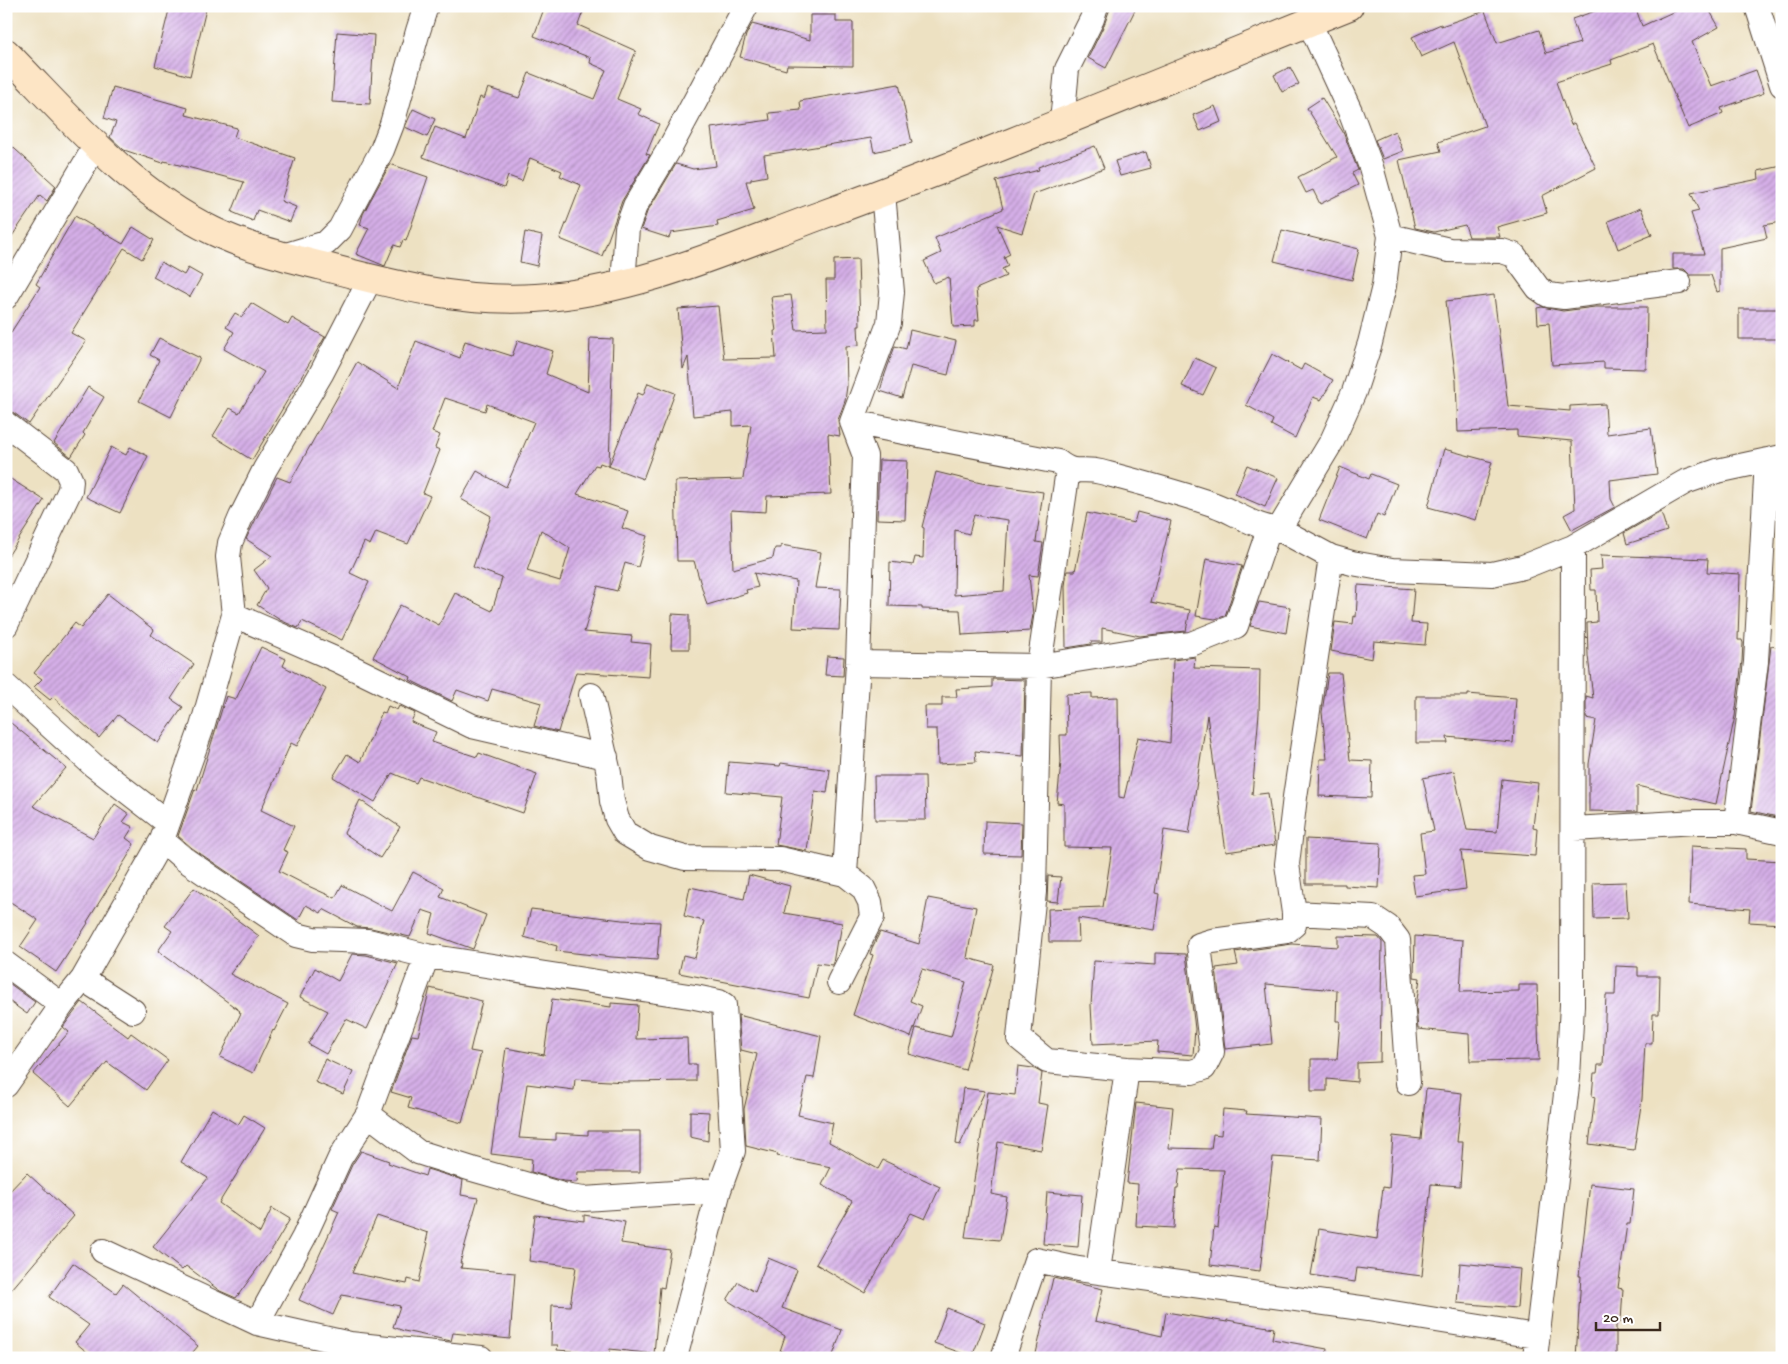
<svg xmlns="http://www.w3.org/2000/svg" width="1788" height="1364" viewBox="0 0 1788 1364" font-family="'Gochi Hand',sans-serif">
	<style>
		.building { fill: url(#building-hatch); fill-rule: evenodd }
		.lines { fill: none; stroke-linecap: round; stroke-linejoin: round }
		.minor-casing { stroke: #564537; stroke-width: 26 }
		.secondary-casing { stroke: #564537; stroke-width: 30 }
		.minor { stroke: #fff; stroke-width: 24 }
		.secondary { stroke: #fde5c5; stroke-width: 28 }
	</style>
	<defs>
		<pattern id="building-hatch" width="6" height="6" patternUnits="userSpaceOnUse" patternTransform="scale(1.25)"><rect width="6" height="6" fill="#d5afe8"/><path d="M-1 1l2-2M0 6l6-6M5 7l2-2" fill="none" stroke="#ae8fbb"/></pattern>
	</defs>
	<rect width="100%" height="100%" fill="#fff"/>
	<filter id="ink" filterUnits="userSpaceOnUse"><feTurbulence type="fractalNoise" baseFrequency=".02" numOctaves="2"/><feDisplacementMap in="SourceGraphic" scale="10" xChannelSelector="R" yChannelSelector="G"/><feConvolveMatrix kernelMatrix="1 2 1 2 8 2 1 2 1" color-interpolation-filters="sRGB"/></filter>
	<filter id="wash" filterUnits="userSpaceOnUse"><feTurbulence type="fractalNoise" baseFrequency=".0096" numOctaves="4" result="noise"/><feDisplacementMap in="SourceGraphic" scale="20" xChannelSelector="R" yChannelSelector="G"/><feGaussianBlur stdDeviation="1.12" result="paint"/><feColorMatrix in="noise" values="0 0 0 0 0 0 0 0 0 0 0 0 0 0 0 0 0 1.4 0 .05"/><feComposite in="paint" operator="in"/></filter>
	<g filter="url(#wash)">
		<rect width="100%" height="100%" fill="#ede1c2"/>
		<g id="blocks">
			<path class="building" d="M170,6h25l11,3 -16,67 -35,-10z
				M545,6h40l-7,19 58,26 -19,48 24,10 -3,5 21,10 -13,30 4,1 -28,46 -20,55 -42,-17 21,-54 -21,-9 2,-5 -32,-13 -8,23 -14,-5 -4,12 -81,-31 12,-30 31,12 14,-42 4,2 4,-11 31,10 10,-25 65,26 12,-29 -16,-7 1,-5 -57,-22z
				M1111,6h26l-31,62 -18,-10 16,-33z
				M1596,6h39l7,20 44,-20h21l12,21 -27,15 19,44 45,-16 8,23 -43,15 2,5 -35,15 -35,-84 -42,16 1,4 -56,18 15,43 3,-2 22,45 -54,28 5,17 -50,14 3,10h-31l-4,-12 -31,7 -19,-4 -16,-68 42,-9 -3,-9 47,-16 -31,-84 -33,15 -9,-20 29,-13v2l44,-15 12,32 42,-13 7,23 34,-10 -8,-24 26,-9z
				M810,15h26v7h17v44l-66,-1 -1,5 -46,-13 6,-22 6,-11 58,16z
				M337,32l37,3 -4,69 -38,-2z
				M1290,67l9,17 -17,8 -8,-17z
				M899,84l13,59 -38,9 -3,-14 -107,17 3,21 -16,3v2h-5l8,29 -37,11 1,5 -47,7 -2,5 -28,-9 6,-17 29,-48 17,5 23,-3 -5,-38 59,-8 -1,-7 32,-3 -1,-9z
				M113,87l75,21 -2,7 51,13 -3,9 61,21 -14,43 15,6 -6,15 -33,-12 -4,11 -21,-9 12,-30 -80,-21 -1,2 -39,-13 -14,-13 6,-15 -12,-4z
				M1322,98l21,34 15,38 -6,3 6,12 -38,19 -7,-14 -7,3 -8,-16 39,-20 -30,-49z
				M1215,106l6,16 -21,9 -7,-16z
				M413,109l22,10 -8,18 -22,-10z
				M1395,131l8,20 -20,8 -8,-19z
				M6,141l50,45 -9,15 -7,-6 -34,50z
				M1095,146l9,22 -70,26 -12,39 -25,-8 13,29 -6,3 4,9 -6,3 4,7 -30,13 3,31h-4v6l-22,1 -4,-50 -15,6 -10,-22 17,-8 -6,-15 68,-29 -7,-28 43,-11 -1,-3z
				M1146,152l5,16 -31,8 -5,-15z
				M390,164l38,13 -22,64 -3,-1 -3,7 -6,-2 -9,21 -29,-12 13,-26 -9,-3 3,-11z
				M1782,166v56l-18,3 3,13 -47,10v43l-3,1 -6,-17h-21l-6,-6h-11v-15h31l-13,-41 8,-2 -8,-18 68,-14 -1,-8z
				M1641,208l11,27 -34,14 -10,-28z
				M75,216l48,28 10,-17 21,13 -12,19 -18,-11 -53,85 15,8 -57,83 -15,-11 -8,-3v-70l34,-53 -4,-3z
				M1282,230l77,19 -7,31 -78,-19z
				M525,232l17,4 -5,30 -17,-4z
				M858,259l2,67h-2l1,19 -13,1 1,40 -2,15 -7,19 2,16 -12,-2 3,60 -64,2 -1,16 -35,-2 2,59 40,-11 2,-10h6v-3l40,7 -6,36 26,1 -2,41 -46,-2 3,-47 -42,-8 4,14 -12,3 1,3 -40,12 -13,-44h-17l-2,-80 68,-2 8,-54 -18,1v-14l-40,4 -5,-59 -5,12 -5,-60 40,-3 6,53 52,-1 -2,-27h2l-5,-34 20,-2 5,35 31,-1 -1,-49h8v-20z
				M161,262l23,13 4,-7 14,8 -12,21 -37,-20z
				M1494,295l14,111 62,5v-5l35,-2 2,30 44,-6 6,46 -47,6 1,19 4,8 -43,23 -8,-15 11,-6 -3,-68 -55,-5v-6l-59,2 -2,-51 -10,-80z
				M251,303l37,22 4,-7 33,19 -73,123 -39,-24 17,-28 9,5 25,-41 -40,-23 10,-17 -8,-5 9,-14 7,4z
				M1542,307l21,4 32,-4h52l-1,62 -42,-1v-6l-52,3 -3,-42 -11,1 -1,-16z
				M1739,309h39v10h4v20h-43z
				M910,330l46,11 -8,34 -37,-9 -9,32 -22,-7 4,-14 11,-31 11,3z
				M159,338l41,20 -29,59 -32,-16 20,-41 -9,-5z
				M590,338l23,1 -4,127 29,-73 5,2 5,-12 27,10 -32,86 -43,-16 -1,3 -4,-1 -18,29 51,17 -6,17 25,8 -9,31 -13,-4 -8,28 -19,-5 -14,46 48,4 -1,6 20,2 -2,33 -73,-5 -18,60 -24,-6 7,-23 -49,-14 -4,12 -31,-11 -5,11 -42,-21 1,-3 -38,-20 27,-52 39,20 16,-32 37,18 10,-33 -29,-11 18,-51 -30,-17 16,-28 29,16 28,-65 -47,-18 -2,7 -40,-13 -13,34 8,3 -5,13 5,2 -17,43 7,3 -22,48 -32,-12 -6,13 -6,-3 -14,31 19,9 -27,58 -40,-19 -4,7 -18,-8 -23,-15 10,-17 -13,-18 18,-14 -26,-17 31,-62 13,5 67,-120 41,26 18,-47 44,17 5,-17 47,15 6,-16 35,11 -7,23 42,18zM541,530l29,18 -10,33 -33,-10z
				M1272,354l29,16 3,-6 29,16 -12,20 -8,-3 -18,41 -24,-13 2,-5 -27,-15z
				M1195,358l21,10 -13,27 -21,-9z
				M88,387l16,10 -21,36 2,2 -14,22 -17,-14z
				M111,447l15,8 4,-8 18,9 -28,57 -34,-16z
				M1444,449l48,13 -16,58 -48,-13z
				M879,460l28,1 -2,59 -28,-1z
				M1247,465l31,13 -13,29 -30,-13z
				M1340,467l29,12 2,-5 26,10 -13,33 -7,-3 -10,25 -48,-19z
				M936,472l45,11 62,9 -7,50 7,1 -5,33 -9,-1 4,40 -3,16 -68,4 -2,-25 -38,-1v-2l-33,-1 1,-44 23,3 2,-8 8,1 1,-30 -2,-1zM974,515l34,5 -4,71 -50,4 1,-65 14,4z
				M6,476l38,24 -38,59z
				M1137,512l34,9 -20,81 39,8 -4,21 -46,5 -38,-8v14h-11v2l-25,4 -1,-62 2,-15h8l12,-58 47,10z
				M1661,512l6,19 -40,13 -3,-11z
				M1601,555l107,4 -1,13 33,2 -2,66h4l1,3 -1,18 -7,55 -19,88 -79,-18v26l-48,-1v-47l7,-44 -10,-2v-22l7,2 -5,-42 -1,-33 10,-1 -1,-32h-5l-1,-20 12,-1z
				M1206,559l36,7 -17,50 -10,3 -19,-3z
				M1358,585l56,4 -3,34 16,1 -2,21 -51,-4 -2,18 -41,-8 4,-29 18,2 1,-8 2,1z
				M108,594l46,36 -3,5 43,29 -23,35 12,8 -25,36 -40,-28 -19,23 -46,-41 -3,3 -16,-13 8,-8 -8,-6 41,-50 6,5z
				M1259,602l31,5 -4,26 -36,-7z
				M672,614l17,1v34h-18z
				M1771,646l11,2v170l-31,-7z
				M261,647l25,12 -3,7 43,23 -29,57 -6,-3 -30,67 33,16 -11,24 5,2 -9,19 27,14 29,13 7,-13 50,26 21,-39 31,16 -4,9 46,18 -13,34 -44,-16 5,-19 -12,-4 -12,27 -39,-9 -14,-1 -34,-18 -2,4 -15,-8 -8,15 -106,-72 -14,-12 17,-47 2,1 29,-94 10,3z
				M827,656l17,1 -1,19 -18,-1z
				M1195,657l-1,11 66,2 -1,43 -7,82 16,-2 7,52 -49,7 -19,-137 -18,119 -25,-4 -9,63 4,1 -5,36 -76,-12 1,24h-30l-1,-33 55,-2 9,-59 -48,-1v-43l-7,-1 4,-41 -1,-27h7l-1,-41 26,-1v5l26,-1 1,100 5,1 14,-61 32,6 3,-83z
				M1328,673h13l9,87 22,1 -1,37 -52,-2 1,-37h7l-5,-47z
				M992,679l33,1 -2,76 -48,-5 1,11 -38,2 -1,-35h-11l-1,-23h17v-9h15l-1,-8 36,-2z
				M1468,694l48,4 -3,45 -66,-6 1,6h-32v-47h52z
				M388,706l9,4 2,-4 16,7 -4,9 25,10 -4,10 45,15 2,-4 58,21 -14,39 -104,-36 -3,6 -24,-10 -17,29 -42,-25 14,-23 13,8 22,-50 3,1z
				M6,719l60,49 -33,38 60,32 22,-34 14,10 -6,8 10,5 -7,11 8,6 -6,12 -41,66 1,1 -32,49 -36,-25 18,-27 -32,-21z
				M729,762l51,4 1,-3 49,7 -3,23 -12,-2 -8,60 -31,-6 6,-48 -56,-5z
				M1454,771l13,59 30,2 5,-53 36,4 -5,44 4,1 -2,28 -74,-5 5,38 -51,7 -3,-21 13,-1 -5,-41 14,-2 -11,-53z
				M874,776h51l1,44h-51z
				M360,800l40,27 -20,31 -36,-25z
				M985,821l37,2 -1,32 -37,-1z
				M1306,839l75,4 -2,45 -34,-2v-2h-39z
				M1691,846l55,3v10l36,2v63l-33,-2 1,-13 -61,-5z
				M749,875l41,11 -6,27 58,10 -3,18 -2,-1 -4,23 -1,2 -15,-2 -8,35 -130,-25 4,-18 12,3 9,-37 -20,-5 6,-29 54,12z
				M1048,876l13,1 -3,25 -11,-1z
				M1626,882l2,36 -34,1 -1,-36z
				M194,888l65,48 -29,38 58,30 -14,27 -1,-1 -20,43 -33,-16 21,-44 -2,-1 1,-1 -82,-60 14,-20 -7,-5z
				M928,898l48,9 -9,51 27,7 -29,105 -56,-16 7,-26 35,9 15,-55 -44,-13 -12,32 12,5 -11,31 -58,-22 20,-60 -3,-1 2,-6 8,-16 39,12z
				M531,909l91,11 38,2 -3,38 -45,-3 -56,-6 1,-5 -33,-9z
				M1338,936l40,1 4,5 -2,120 -23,1v19l-30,-3v12h-16v-32h26l3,-38h-4l1,-31 -71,-6 6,60 -47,5 -9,-81 22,-3 -3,-13 57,-8 46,3z
				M1415,936l48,4 -3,52 59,-1v-6h18l2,75 -69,1 -1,-27 -51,-5 -2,-22 4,-29 -6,-1z
				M1155,953l31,1 9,75 -2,26 -36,-3 1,-11 -65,3 -2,-39 3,-44 61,4z
				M352,954l14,1 32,8 -31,66 -21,-10 -20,35 -18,-10 20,-33 -28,-14 15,-29 23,13z
				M1616,966l22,1v9h22l-1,38h-6l-1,29h-7l-3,56 -8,51 -45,-6 6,-47 -3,-1 2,-23h3l1,-8h5l3,-70h9z
				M6,981l29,21 -8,12 -21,-15z
				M430,988l52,13 -12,50 11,2 -19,70 -54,-15 3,-10 -20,-6 21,-57 6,1z
				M552,999l59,8v-4l27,2 -2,34 51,-1 1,26h8v17l-71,1 -50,-3 -1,11 -47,-6 -8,54 37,2v-7l32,2v-4h52v41h-62l-1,10 -14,-1 -32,-9 1,-13 -41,-5 15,-106 38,7z
				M82,1002l46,35 3,-4 37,27 -22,30 -39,-28 -37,44 -37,-32 36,-42 -6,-5z
				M738,1015l83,21 -7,42 -7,-1 -9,38 35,8 -4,19 49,27 5,-9 57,27 -15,32 -14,-6 -46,80 -49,-29 36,-63 -30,-16 9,-18 -54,-11 1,-2 -32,-8 -2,-37 13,-55 -16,-4z
				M325,1059l28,13 -10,22 -28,-12z
				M1018,1066l15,2 9,5 -4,30 10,2 -7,45 -43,-8 -7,52 16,3 -7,43 -35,-3 23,-145 27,3z
				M963,1088l22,3 -25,54 -4,-1z
				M1426,1089l36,4 -5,49h6l-3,44 -29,-2 -9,92 -65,-8 -2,14 -44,-7 8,-46 58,10 6,-52 6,1 4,-52 28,3z
				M1136,1103l37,4 -4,41 42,1 2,-15 8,1 2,-26 24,2 -1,3 76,5 -2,41 -47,-3 -13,114 -50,-6 4,-38 4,1 6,-58 -44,-1 -2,19h-2l-2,40 -38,-2 2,-42 -11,-1z
				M212,1109l26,16 6,-10 21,13 -46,75 41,30 12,-25 18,11 -16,27 -38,52 -16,-7 -34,-25 -4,4 -29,-23 55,-69 -27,-16z
				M690,1111l19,1 -1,29 -18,-4z
				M361,1151l28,10 -1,2 37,13 2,-7 36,11 -2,15 17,3 -18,65h2l-1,5 54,5 -5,66 -57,-6 -2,8 -47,-10 -11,-4 7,-21 -58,-11 -9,20 -34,-15 40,-88 -7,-3 20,-44zM377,1216l51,17 -2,9 2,1 -9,39 -11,-3 -1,5 -55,-11z
				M27,1173l47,43 -68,80v-101z
				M1590,1184l44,5 -4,35h-3l-9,64 5,1 -2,33h-5v36h-40l5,-82h-2z
				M1047,1192l35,3 -4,52 -35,-3z
				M535,1215l49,6v-6l41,7 -4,21 49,7 -6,38 -4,-1 -6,67 -44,-5 -1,5 -52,-4 1,-5h-7l1,-40 18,1 6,-39 -47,-6z
				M768,1258l29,12 -15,38 60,22 -10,28h-47l2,-4 -7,-3 5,-15 -58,-36 11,-18 17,10z
				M73,1263l43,30 7,-9 75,62 -10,12h-94l-19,-16 14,-17 -40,-28z
				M1460,1263l60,6 -3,39 -60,-5z
				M1053,1278l50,11 -8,32 67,15 4,-24 61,10v-2l47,8 -2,11 55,10 -1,9h-291z
				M947,1308l38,15 -13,34 -38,-14z"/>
		</g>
	</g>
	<g filter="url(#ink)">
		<use href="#blocks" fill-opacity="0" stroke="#564537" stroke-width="1"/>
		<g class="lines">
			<g class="minor-casing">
				<path id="minor" d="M1757,6l25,79
					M1062,122l5,-53 25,-50 4,-13
					M1390,236l59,14 53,1 12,4 24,33 10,7 16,2 115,-15
					M283,256l43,-13 14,-14 42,-79 10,-26 26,-93 8,-25
					M623,284l4,-56 8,-22 36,-60 75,-140
					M6,297l90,-152
					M852,422l206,40c18,14 23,5 43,10 38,10 77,20 114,33 20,7 42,24 64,24l52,28 21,6 40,7 100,4 31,-7 50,-20 112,-65 32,-11 65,-14
					M6,424l60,46 5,11 -1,9 -64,135
					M1068,470l-29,196 -5,226 -15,146 28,23 80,8 65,3 12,-4 8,-16 -13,-107 13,-4 75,-10 7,-6v-12l-7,-49 8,-67 36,-240
					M1279,529l53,-88 22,-49 16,-49 14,-57 6,-50 -19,-69 -21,-56 -41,-89
					M234,615l103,45 135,66 134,31
					M858,663l181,3 106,-17 46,-5 45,-18 33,-97
					M6,686l87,79 75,58
					M591,695l18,78 3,28 5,18 8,14 25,15 35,10 95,1 65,15 18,14 7,14 2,15 -33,65
					M1736,822l20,-160 11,-202
					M1573,829l124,-7h39l46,10
					M162,840l22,19 112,76 17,4 55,2 59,15 268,41 24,5 5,3 9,146 -14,39 -44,168
					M845,874l13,-211 7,-207 -13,-34 37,-99 3,-31 -9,-99
					M1294,913l79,4 15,10 10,13 10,143
					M6,964l56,41
					M83,979l50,32
					M6,1085l56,-80 21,-26 79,-139 40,-113 32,-112 -6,-58 2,-14 11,-26 24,-48 56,-95 49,-95
					M368,1114l50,38 54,17 98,28 14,2 135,-9
					M103,1251l154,72 93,21 131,14
					M1098,1271l29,-202
					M257,1323l47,-86 36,-79 28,-44 59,-158
					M1003,1358l33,-98 42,9 290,40 168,27
					M1535,1358l33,-281 4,-72 1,-458"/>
			</g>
			<g class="secondary-casing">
				<path id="secondary" d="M6,53c63,64 124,138 207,178 33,16 69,25 105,34 72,19 143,38 218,33 99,-6 191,-48 283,-82 178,-65 353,-139 530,-210"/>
			</g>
			<use href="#minor" class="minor"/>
			<use href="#secondary" class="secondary"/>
		</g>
	</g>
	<rect width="1788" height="1364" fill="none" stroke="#fff" stroke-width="25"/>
	<path d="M1596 1322v8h64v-8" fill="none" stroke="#3b2a1e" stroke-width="2.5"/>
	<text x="1603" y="1322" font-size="15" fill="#3b2a1e" stroke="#ffffff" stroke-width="4" paint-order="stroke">20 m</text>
</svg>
